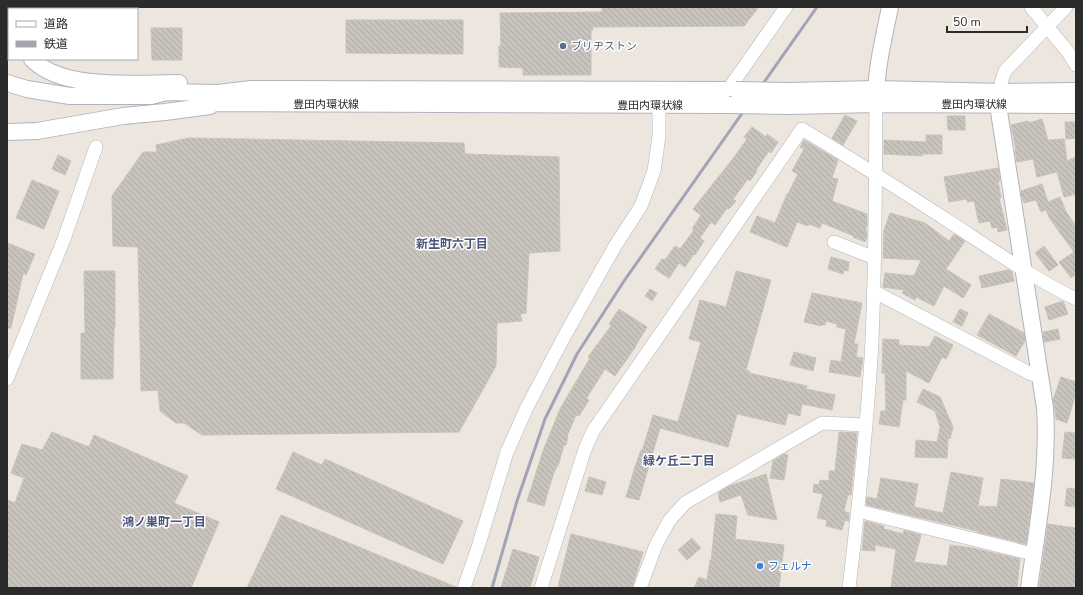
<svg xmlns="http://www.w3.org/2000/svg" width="1083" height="595" viewBox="0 0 1083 595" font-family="'Nunito Sans','Noto Sans JP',sans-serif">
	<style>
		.building { fill: url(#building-back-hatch); stroke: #c8c2b7 }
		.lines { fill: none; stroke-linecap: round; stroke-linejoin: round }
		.minor-casing { stroke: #b1b4be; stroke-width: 14 }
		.tertiary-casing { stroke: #b1b4be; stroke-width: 18 }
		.minor { stroke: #fff; stroke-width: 13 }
		.tertiary { stroke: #fff; stroke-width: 16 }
		.rail { stroke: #a0a4b5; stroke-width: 3 }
		.tertiary-bridge-casing { stroke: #b1b4be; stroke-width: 18; stroke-linecap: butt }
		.tertiary-bridge { stroke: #fff; stroke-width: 16 }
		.service-dot { fill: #5c6f8a; stroke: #fff; stroke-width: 1.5 }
		.shop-dot { fill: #3f7fe0; stroke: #fff; stroke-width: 1.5 }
		.labels { text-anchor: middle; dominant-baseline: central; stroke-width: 3; stroke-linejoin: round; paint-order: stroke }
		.service-label { font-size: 11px; fill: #4e5e75; stroke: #fff; text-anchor: start }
		.street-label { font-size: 11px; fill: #2b2b2b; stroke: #fff }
		.shop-label { font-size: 11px; fill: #366cbe; stroke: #fff; text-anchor: start }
		.neighbourhood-label { font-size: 12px; font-weight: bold; fill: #4c557b; stroke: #fff }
	</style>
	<defs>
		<pattern id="building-back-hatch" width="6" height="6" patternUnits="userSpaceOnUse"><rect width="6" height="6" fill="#c8c3bd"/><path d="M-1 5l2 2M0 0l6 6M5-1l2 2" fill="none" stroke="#aca8a3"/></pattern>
	</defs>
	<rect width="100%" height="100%" fill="#ede6de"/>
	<path class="building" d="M602,7h157l-15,19 -152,1 1,3h-2v45h-68v-7l-24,-1v-21h2l-1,-33 102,-1z
		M346,20h117v34l-117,-1z
		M151,28h31v32h-30z
		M845,115l12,6 -14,24 -11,-7z
		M947,116h18v14h-17z
		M1042,119l6,21 16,-1 3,22 9,-4v37l-12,3 -7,-25 -20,5 -4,-18 -16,3 -2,-12h1l-5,-25 17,-4 1,2z
		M1065,122h11v16l-10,1z
		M752,127l14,10 1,-3 11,8 -7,11 -2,-2 -13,19 1,1 -7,10 -2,-2 -15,20 3,2 -7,8 -2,-1 -12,17 -4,-3 -11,16 4,3 -9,14 -1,-1 -9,13 -6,-4 -10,15 -14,-9 7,-10 3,1 10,-14 5,3 14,-19 -2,-1 9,-14 -8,-6 42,-53 12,-17 -3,-2z
		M926,135h16v19h-20v2l-38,-2v-14l42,2z
		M189,138l275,5 1,11 94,3 1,94 -31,2 -3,60 -6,1 2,7 -25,2 -1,43 -37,66 -257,3 -18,-12h-8l-16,-12 -2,-21 -17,1 -3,-144 -25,-1 -1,-50 31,-44h14l-1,-7z
		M804,140l34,20 -6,18 6,1 -6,22 35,13v12l-2,4 2,1v6l-2,5 -12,-5 1,-1 -32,-13 -2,5 -11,-4 -1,2 -11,-4 -10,25 -37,-15 7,-16 18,7 12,-29h1l10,-20 -6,-3 12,-22 -4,-2z
		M58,155l13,6 -6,14 -13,-6z
		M998,168l2,13h-2l3,17h-2l8,32 -9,2 -1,-5 -5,1 -2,-7 -11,2 -5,-22 -7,1v-3l-18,3 -5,-25z
		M32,180l27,11 -15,38 -28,-11z
		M1042,184l6,18 12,-5 6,15 10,14v48l-5,4 -12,-16 15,-10 -24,-33 -4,-9 -5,2 -5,-12 -12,3 -3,-9v-3z
		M890,213l35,10 24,18 5,-7 11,7 -19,28 25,16 -8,13 -19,-12 -10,20 -18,-9 -1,3 -13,-7 2,-3 -21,-3 2,-14 29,3 7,-16 -38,-2 1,-28z
		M7,243l28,11 -9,21 -3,-1 -12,54h-4z
		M1044,246l14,19 -9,6 -14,-18z
		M831,257l18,5 -1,9 -4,-1 -1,4 -15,-5z
		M1008,270l4,2 2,9 -32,7 -3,-12z
		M84,271h31v57h-1l-1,51h-32v-46h4z
		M736,271l35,9 -25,90 3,1v2l58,13 -1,3 29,6 -3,15 -30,-6 -2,12 -12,-3 -3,12 -48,-11 -9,33 -68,-19 -21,72 -13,-3 9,-30 6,-17 1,1 11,-36 25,7 23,-80 -12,-3 11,-39 26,7z
		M650,289l7,4 -5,8 -7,-5z
		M812,293l50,10 -8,41h4l-2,13 7,1 -3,19 -31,-5 2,-12 10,2 5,-33 -9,-2v-3l-11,-3 -1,4h-4v1l-17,-4z
		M1063,301l5,13 -19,6 -4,-13z
		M619,309l28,18 -11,18v1l-21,30 -10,-7 -19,30 3,1 -10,16 -3,-1 -9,21 1,1 -2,8h-2l-6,21h-1l-4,9 -9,31 -17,-5 16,-50 17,-42 30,-51 -2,-1 23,-31 -2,-2z
		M960,309l8,4 -6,13 -9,-4z
		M989,314l35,19 1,8 -9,15 -39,-21z
		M1058,329l2,10 -16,3 -1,-10z
		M935,336l18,9 -7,14 -4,-2 -13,26 -23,-12v29h-3l-4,27 -20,-3 2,-13h5l-1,-38h-3l1,-34 16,1v5l30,2z
		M794,352l22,6 -3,13 -23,-6z
		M1061,377l15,5v11l-9,30 -11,-4 -1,-10 -2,-9z
		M923,389l17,8 13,30 -3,12 -2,-1 -1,20 -32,-1 1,-17 21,2 3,-15 -5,-16 -18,-9z
		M52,432l37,15 5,-12 94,41 -14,27 45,19 -28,66h-184v-88l8,3 9,-25 -13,-5 11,-29 20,6z
		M839,432l18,1 -6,62h-3l-4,16 5,2v8l-4,-1 -3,10 -16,-4 1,-6 -10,-2 6,-24 -10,-2 1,-8 5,1 1,-5 9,1v-10h6z
		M1065,432l11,1v26l-14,-1z
		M293,452l29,13 3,-6 138,62 -20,43 -167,-75z
		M784,454l4,1 -4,25 -14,-2 3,-17z
		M951,472l32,6 -5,28 19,1 4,-28 33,4 -8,61 -49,-12v-1l-111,-26 1,-8 10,2 4,-21 37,6 -4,23 29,6z
		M766,474l11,46 -29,-5 -7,-20 -21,7 -2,-9 11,-7z
		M589,477l17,5 -4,13 -17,-4z
		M1067,488l9,1v18l-11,-1z
		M716,514l21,2 -2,23 49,6 -5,43h-85l5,-11 8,3 3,-20 1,1z
		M281,515l175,72v1h-209z
		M865,521l19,5v3l19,5 1,-4 17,5 -7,27 33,4 3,-21 23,3 47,11 -3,29h-126l5,-39 -21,-4v6l-13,-1z
		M1048,524l28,4 -1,60h-36z
		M571,534l72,18 -11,36h-69l-5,-1z
		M692,538l9,10 -14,12 -9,-10z
		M513,549l26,8 -9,31h-29z"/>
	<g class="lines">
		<g class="minor-casing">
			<path id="minor" d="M1031,7l37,45 8,13
				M728,90l58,-83
				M1002,92l-1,-9 4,-12 61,-64
				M834,242l41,16
				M873,291l158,83 9,2
				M7,379l57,-140 32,-92
				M858,511l175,43
				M464,588l15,-44 28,-92 20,-45 38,-72 50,-89 26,-40 13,-35 5,-35v-31
				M541,588l44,-139 8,-18 209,-302c53,32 105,65 157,99 38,25 76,51 117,71
				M640,588l16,-43 13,-24 16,-18 137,-80 44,2
				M849,588c9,-76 17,-153 22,-229 5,-85 4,-170 5,-255"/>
		</g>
		<g class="tertiary-casing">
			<path id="tertiary" d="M7,18l2,9
				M32,59c30,32 106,24 147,24
				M7,83l20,6 43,7h81l15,-4 52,1 33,-4 485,1
				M789,91l87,-2 126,3 74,-1
				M876,98c0,-30 8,-61 14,-91
				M198,103l531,2
				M998,105l47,303c4,60 -8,121 -16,180
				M789,106l87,-2 200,1
				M7,132l30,-1 86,-15 42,-4 45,-6"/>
		</g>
		<use href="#minor" class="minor"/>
		<use href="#tertiary" class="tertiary"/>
		<path class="rail" d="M492,588l25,-87 28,-82 32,-65 47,-73 193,-274"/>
		<g class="tertiary-bridge-casing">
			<path id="tertiary-bridge" d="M736,90l53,1
				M729,105l60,1"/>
		</g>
		<use href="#tertiary-bridge" class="tertiary-bridge"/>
	</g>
	<circle class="service-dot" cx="563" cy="46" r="4"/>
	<circle class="shop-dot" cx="760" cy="566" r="4"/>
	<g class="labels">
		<g class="service-label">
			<text x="571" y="46">ブリヂストン</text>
		</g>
		<g class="street-label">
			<text x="326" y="104">豊田内環状線</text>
			<text x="974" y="104">豊田内環状線</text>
			<text x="650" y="105">豊田内環状線</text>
		</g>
		<g class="shop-label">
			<text x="768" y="566">フェルナ</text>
		</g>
		<g class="neighbourhood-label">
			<text x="452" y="244">新生町六丁目</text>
			<text x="679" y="461">緑ケ丘二丁目</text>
			<text x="164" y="522">鴻ノ巣町一丁目</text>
		</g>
	</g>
	<rect width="1083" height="595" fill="none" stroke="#2b2b2b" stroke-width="16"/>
	<rect x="8" y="8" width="130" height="52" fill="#ffffff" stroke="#aaaaaa"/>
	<rect x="16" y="21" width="20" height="6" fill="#ffffff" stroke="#aaaaaa"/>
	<text x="44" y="28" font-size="12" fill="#2b2b2b">道路</text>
	<rect x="16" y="41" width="20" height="6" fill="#a0a4b5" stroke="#aaaaaa"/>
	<text x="44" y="48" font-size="12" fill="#2b2b2b">鉄道</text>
	<path d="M947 26v6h80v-6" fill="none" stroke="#2b2b2b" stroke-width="2"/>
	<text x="953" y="26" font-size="12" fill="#2b2b2b" stroke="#ffffff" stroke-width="3" paint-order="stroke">50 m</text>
</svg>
